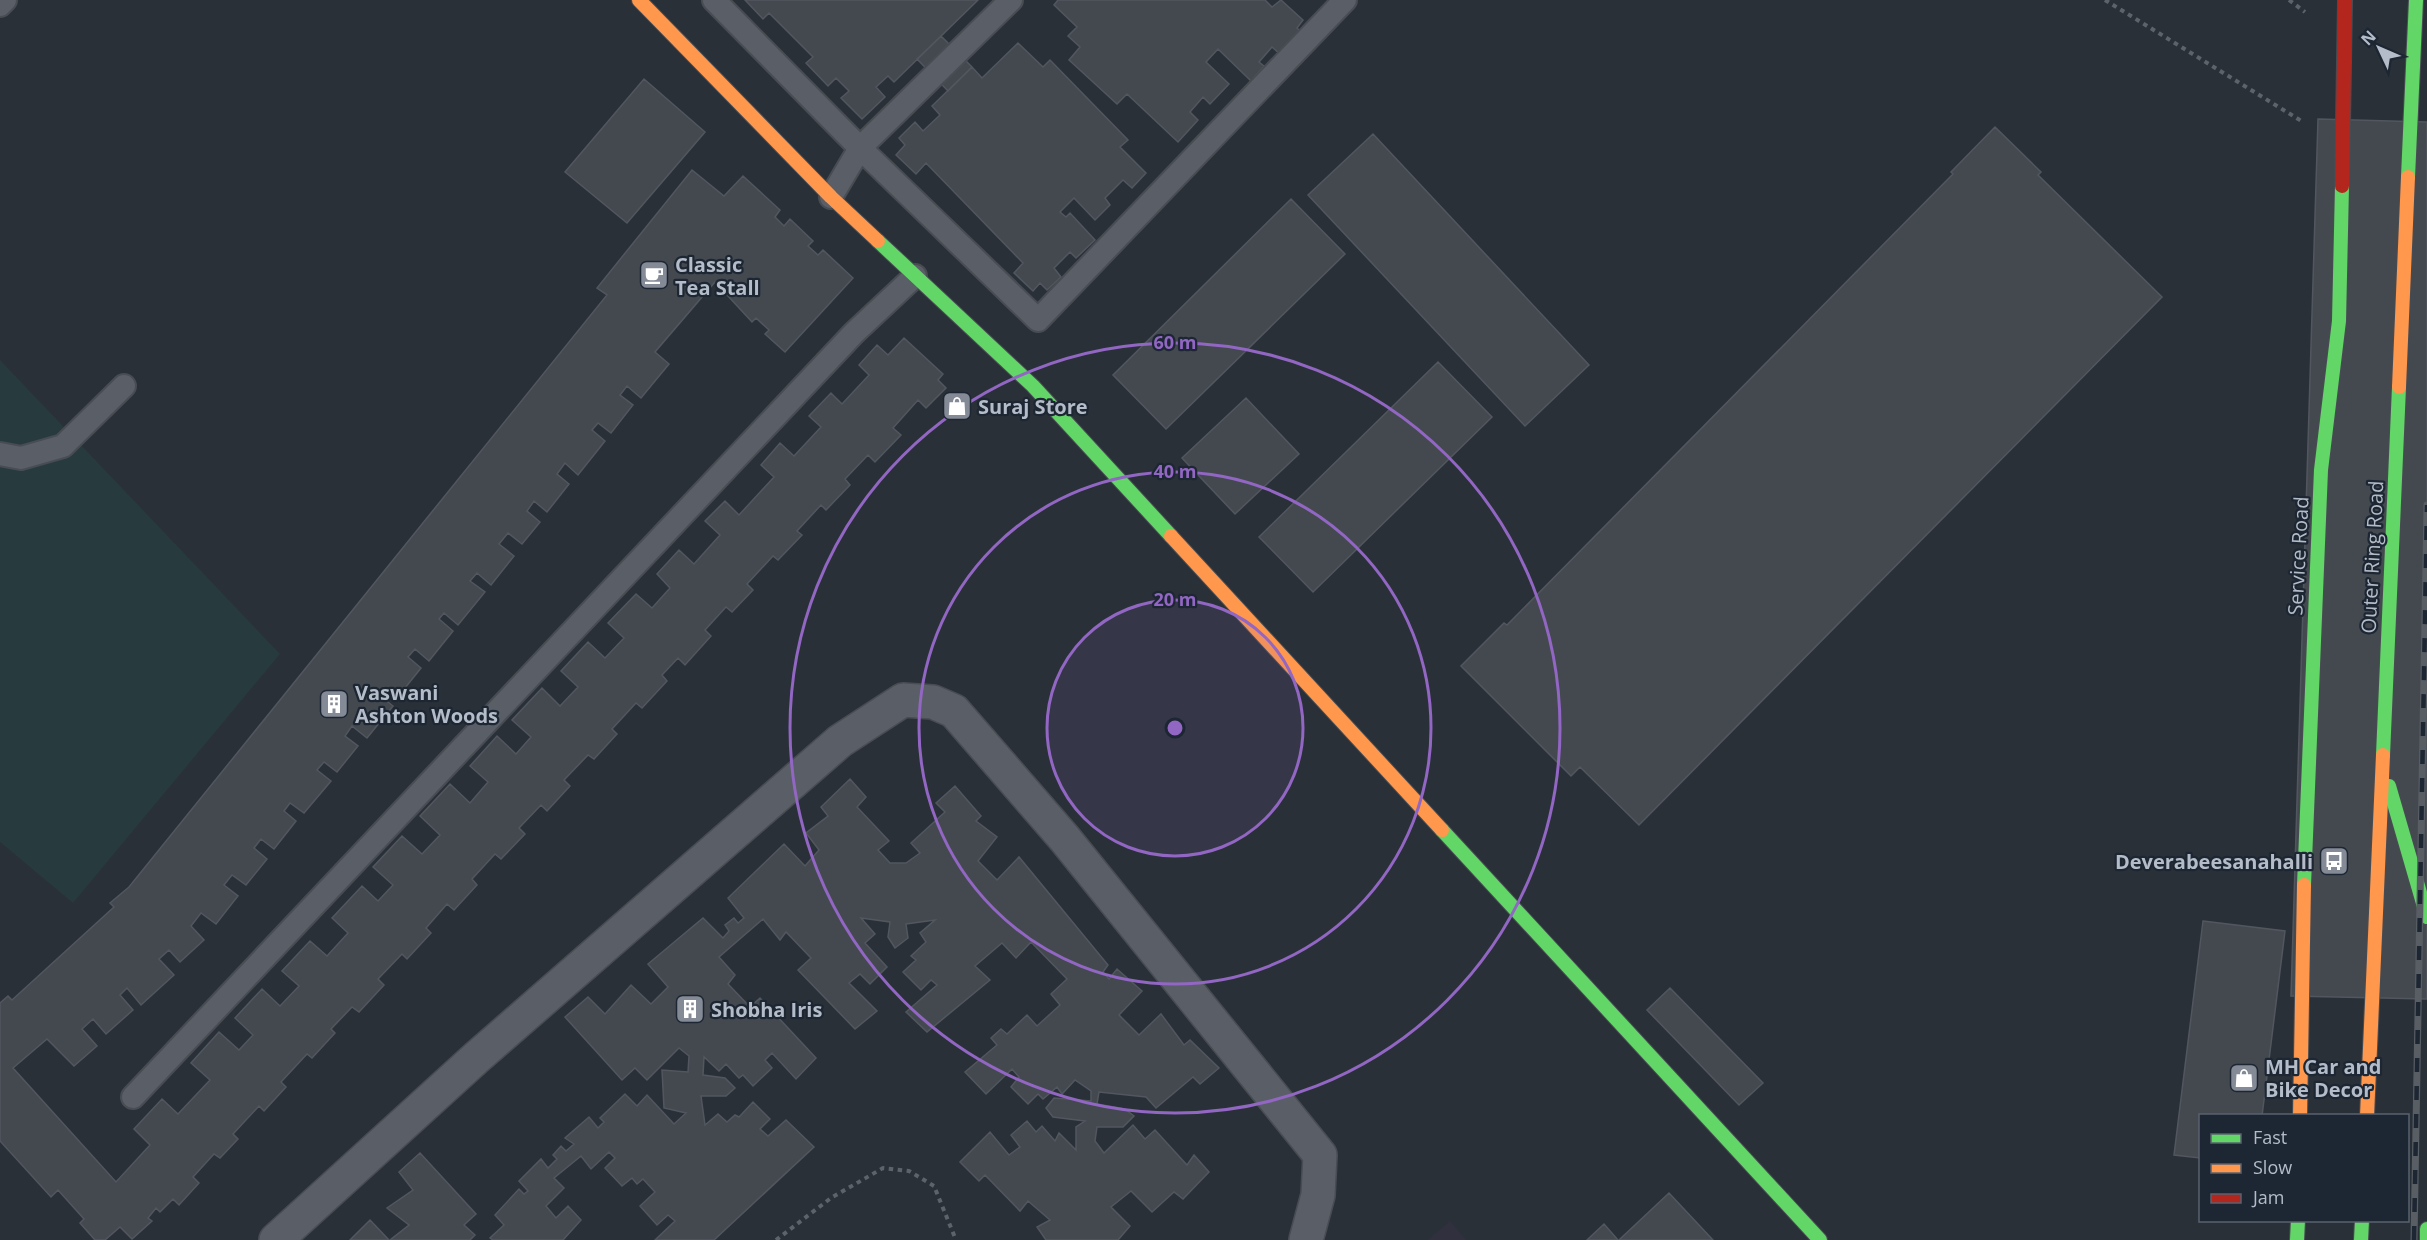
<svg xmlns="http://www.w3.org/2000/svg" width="2427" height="1240" viewBox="0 0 2427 1240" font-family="'Open Sans',sans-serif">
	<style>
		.medical { fill: #31303e }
		.green { fill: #273a3e }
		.building { fill: #444950; stroke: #52575f; stroke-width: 1.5 }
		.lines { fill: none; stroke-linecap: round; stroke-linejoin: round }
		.lane-casing { stroke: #484c53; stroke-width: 26 }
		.street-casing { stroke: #484c53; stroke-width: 36 }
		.fast-casing { stroke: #484c53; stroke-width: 16 }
		.slow-casing { stroke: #484c53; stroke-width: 16 }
		.jam-casing { stroke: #484c53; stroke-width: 16 }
		.path { stroke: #5d636a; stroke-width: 4; stroke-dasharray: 4.5 4.5; stroke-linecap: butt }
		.lane { stroke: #5a5e66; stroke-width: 22 }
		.street { stroke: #5a5e66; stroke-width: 33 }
		.fast { stroke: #63d668; stroke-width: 14 }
		.slow { stroke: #ff974d; stroke-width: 14 }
		.jam { stroke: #b3261e; stroke-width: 14 }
		.rail-casing { stroke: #595d64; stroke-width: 7 }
		.rail { stroke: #1d2633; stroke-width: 4.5; stroke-dasharray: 14; stroke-linecap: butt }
		.ring { fill: none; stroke: #9266c3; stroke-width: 3 }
		.labels { text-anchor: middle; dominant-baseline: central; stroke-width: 4.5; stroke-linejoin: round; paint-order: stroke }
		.poi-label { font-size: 20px; font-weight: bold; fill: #b4bcc9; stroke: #1d2633; text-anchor: start }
		.street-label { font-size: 20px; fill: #b4bcc9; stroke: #1d2633 }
		.centre { fill: #9266c3; stroke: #1d2633; stroke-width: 3 }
		.ring-label { font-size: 18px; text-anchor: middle; font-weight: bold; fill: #9266c3; stroke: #1d2633; stroke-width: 4.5; stroke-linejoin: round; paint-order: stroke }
	</style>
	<rect width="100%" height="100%" fill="#2a3038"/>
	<path class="medical" d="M1450,1221l16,19h-38z"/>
	<path class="green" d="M0,360l280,294 -207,249 -73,-61z"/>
	<path class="building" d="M745,0h233l-84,82 -6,-6 -12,11 9,10 -23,22 -21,-21 8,-7 -13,-13 -8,8 -22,-23 7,-6 -44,-44 -6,6z
		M1058,0h207l7,7 9,-7 22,20 -6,8 6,6 -21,22 -10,-9 -13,15 5,4 -13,15 -33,-32 -12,13 23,22 -19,20 -7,-7 -13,15 8,8 -20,22 -51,-48 -10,10 -48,-44 11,-13 -12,-11 9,-9 -23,-22z
		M941,36l31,31 -24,24 -31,-32z
		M1018,43l25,24 7,-7 78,80 -8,7 26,26 -14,15 -9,-8 -18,18 5,7 -15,15 -21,-22 -14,14 6,5 4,-4 25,27 -19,18 -6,-6 -16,16 7,9 -14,13 -7,-7 -7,8 -19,-18 9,-10 -97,-100 -10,11 -20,-19 9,-10 -6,-7 16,-16 8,9 17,-16 -8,-9 40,-39 10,11z
		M644,79l61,53 -78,91 -62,-51z
		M2318,119l109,3v877l-136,-3z
		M1995,127l46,45 -3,3 124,122 -523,528 -59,-58 -9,9 -110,-110 43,-43 3,2 446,-451 -2,-2z
		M1373,134l216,231 -64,61 -217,-231z
		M692,170l32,26 19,-20 37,34 -5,7 9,9 6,-7 23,22 -5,5 10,9 5,-5 30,28 -68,74 -20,-18 4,-4 -13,-12 -4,4 -37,-40 -60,70 14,12 -28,34 -14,-12 -7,9 13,10 -22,28 -13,-10 -6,7 13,11 -27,34 -13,-12 -8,11 12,10 -22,28 -13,-11 -7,10 13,11 -18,22 -14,-11 -9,11 15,12 -23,29 -14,-12 -7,8 15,11 -27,33 -14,-12 -5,6 14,12 -24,30 -14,-12 -7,8 13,11 -24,30 -13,-11 -6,7 15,12 -26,32 -15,-12 -7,10 13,10 -21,26 -13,-10 -7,8 14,11 -27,32 -14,-10 -6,8 12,10 -22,28 -13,-10 -7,9 13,11 -21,26 -14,-10 -8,10 14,11 -22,28 -15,-11 -10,13 13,14 -24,22 -11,-12 -10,9 15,16 -33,30 -14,-17 -7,7 13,15 -27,24 -13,-15 -11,10 15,17 -23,20 -27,-27 -34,29 103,114 34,-37 -16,-16 28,-30 16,15 32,-34 -19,-17 28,-31 20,18 14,-15 -18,-17 27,-29 18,17 19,-20 -17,-15 28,-30 17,15 21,-23 -16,-15 30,-32 16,15 15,-16 -20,-18 29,-31 20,18 18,-19 -20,-19 30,-32 20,19 18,-21 -18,-16 27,-30 19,18 15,-17 -19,-17 30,-32 18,18 18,-19 -17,-16 27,-29 17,16 19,-20 -16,-15 28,-29 16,14 18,-20 -13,-14 22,-24 15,14 26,-29 -15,-14 20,-20 14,14 35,-38 -13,-12 19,-22 14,13 27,-29 -12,-11 22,-23 11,11 27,-29 -10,-10 18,-20 11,10 16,-17 39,36 -5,6 8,8 -20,20 -8,-8 -25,28 8,7 -26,27 -7,-7 -23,24 5,6 -24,25 -5,-5 -24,26 5,4 -24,25 -5,-4 -26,28 6,6 -21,22 -6,-5 -21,23 6,6 -26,29 -7,-7 -16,17 5,6 -25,27 -6,-5 -24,26 5,5 -23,25 -6,-4 -24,25 6,6 -23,25 -6,-6 -22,23 6,6 -24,25 -6,-5 -23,25 5,6 -23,25 -7,-6 -21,24 5,5 -24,26 -5,-5 -24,25 6,6 -25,27 -7,-5 -21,22 4,4 -23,25 -5,-4 -26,28 5,5 -22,24 -5,-5 -26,28 5,5 -18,19 -6,-4 -21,23 6,6 -20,22 -6,-6 -13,13 -4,-4 -8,10 4,3 -20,18 -12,-12 -15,13h-10l-15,-17 4,-4 -26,-29 -7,7 -51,-56v-138l8,-7 4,4 102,-93 -4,-4 19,-16 478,-592 -10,-7z
		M1291,199l54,55 -179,175 -53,-54z
		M1438,362l54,55 -179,175 -54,-55z
		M1246,398l53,56 -64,60 -53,-56z
		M850,779l16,18 -9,10 32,34 -11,9 12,13h16l14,-10 -9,-10 34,-31 -9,-9 19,-17 26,30 -5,5 21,16 -19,24 19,19 22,-23 89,108 -5,7 6,7 8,-10 25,22 -23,24 20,20 22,-21 23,31 6,-5 29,28 -19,16 -7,-7 -37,31 -10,-11 -47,-5 -2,12 28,5 9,7 -11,11h-26l-2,14 9,12 29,-28 12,14 10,-9 32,35 7,-10 15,17 -26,27 -9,-7 -22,20 -21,-21 -20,16 19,19 -12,14h-72l-9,-13 13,-7 -22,-19 -8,10 -35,-36 -6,6 -19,-19 30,-30 19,23 11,-8 -9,-12 16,-14 9,11 6,-6 13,15 4,-8 17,17v-23l9,-6 -32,-4 -7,-9 8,-10 37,3v-10l-16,-11 -13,14 -5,-7 -14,12 -5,-5 -10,10 -17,-17 8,-10 -7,-8 -26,25 -21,-22 32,-27 -6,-7 10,-9 6,5 20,-19 10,11 23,-21 -9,-11 16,-15 -36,-37 -15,16 -14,-15 -27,23 15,14 -63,52 -21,-20 31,-27 -6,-5 -10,10 -18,-18 13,-12 -5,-4 15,-14 -6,-9 15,-13 -29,4 2,14 -13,10 -7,-11 2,-15 -29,-4 14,16 -10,9 22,24 -17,17 -10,-10 -11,9 28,28 -22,18 -57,-59 13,-12 -25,-26 -6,8 -17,-21 -44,38 16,18 -7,9 22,23 10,-9 56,60 -20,21 -24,-26 -7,7 7,8 -19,18 -10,-11 -4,3 -13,-14 -7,7 -15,-14 -1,18 22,3 10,10 -9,8h-25l4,29 13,-11 9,8 8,-7 4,2 14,-15 17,17 -10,10 8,7 18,-16 28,27 -100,93h-59l20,-19 -7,-6 -11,10 -17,-19 15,-14 -12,-13 -6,5 -5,-6 -10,8 -17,-18 10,-10 -6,-6 -18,17 -10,-13 -27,22 10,10 -18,18 10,12 12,-12 13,14 -18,20h-70l-3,-2 14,-13 -9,-10 24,-26 5,5 4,-3 -9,-10 22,-22 7,9 9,-9 -4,-4 8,-9 5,5 8,-7 -9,-6 24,-21 9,11 6,-6 -4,-4 25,-24 12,12 10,-11 27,29 12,-11 -22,-5 -2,-38 26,2 1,-16 -10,-8 -32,32 -12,-12 -13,12 -57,-63 23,-20 17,17 26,-29 20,19 17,-17 -20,-23 55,-46 20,20 6,-7 -4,-6 9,-7 4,5 6,-5 -16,-20 56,-54 21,22 14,-16 -13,-17 22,-17 -7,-9z
		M2203,921l82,10 -23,185h-62v42l-26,-3z
		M1670,988l93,95 -24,22 -92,-95z
		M420,1153l56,61 -12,11 11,10 -5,5h-80l19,-15 -22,-17 26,-18 -14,-18z
		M1669,1193l44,47h-94z
		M370,1220l19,20h-39z
		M1604,1224l14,16h-31z"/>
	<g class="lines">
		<g class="lane-casing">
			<path id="lane" d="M714,0l146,148 178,172 307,-320
				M0,5l5,-5
				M831,197l29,-49 151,-148
				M0,454l21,4 42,-12 61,-60
				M133,1097l721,-764 61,-57"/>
		</g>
		<g class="street-casing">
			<path id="street" d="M276,1240l200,-182 364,-317 63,-41 30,2 21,9 111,128 255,316 -2,40 -12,45"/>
		</g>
		<g class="fast-casing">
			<path id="fast" d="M2408,177l8,-177
				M878,241l155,145 138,150
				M2383,755l16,-368
				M2389,786l38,131
				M1442,830l378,410
				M2304,885l17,-415 18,-149 3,-135
				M2427,1229v11
				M2297,1240l1,-20
				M2361,1240l1,-20"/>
		</g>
		<g class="slow-casing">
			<path id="slow" d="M639,0l192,197 47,44
				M2399,387l9,-210
				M1171,536l271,294
				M2300,1116l4,-231
				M2367,1116l16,-361"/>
		</g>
		<g class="jam-casing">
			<path id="jam" d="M2342,186l3,-186"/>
		</g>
		<path class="path" d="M2105,0l198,122
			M2289,0l16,12
			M776,1240l55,-42 52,-30 26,3 25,15 22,54"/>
		<use href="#lane" class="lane"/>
		<use href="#street" class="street"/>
		<use href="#fast" class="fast"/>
		<use href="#slow" class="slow"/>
		<use href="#jam" class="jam"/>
		<g class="rail-casing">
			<path id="rail" d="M2414,1240l13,-735"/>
		</g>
		<use href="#rail" class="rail"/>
	</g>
	<circle cx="1175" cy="728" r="128" fill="#9266c3" fill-opacity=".12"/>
	<g class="ring">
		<circle cx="1175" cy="728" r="128"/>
		<circle cx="1175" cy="728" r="256"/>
		<circle cx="1175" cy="728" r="385"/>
	</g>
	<defs>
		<g id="cafe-square" transform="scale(1.5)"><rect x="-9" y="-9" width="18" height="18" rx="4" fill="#848b96" stroke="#1d2633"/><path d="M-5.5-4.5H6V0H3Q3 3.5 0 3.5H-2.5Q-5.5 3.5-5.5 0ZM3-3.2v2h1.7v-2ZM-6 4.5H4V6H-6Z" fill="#fff"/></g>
		<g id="shop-square" transform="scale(1.5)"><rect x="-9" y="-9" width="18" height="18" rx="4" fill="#848b96" stroke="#1d2633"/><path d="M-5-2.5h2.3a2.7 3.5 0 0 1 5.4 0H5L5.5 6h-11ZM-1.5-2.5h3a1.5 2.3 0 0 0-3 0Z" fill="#fff"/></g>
		<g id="building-square" transform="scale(1.5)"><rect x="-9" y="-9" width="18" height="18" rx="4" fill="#848b96" stroke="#1d2633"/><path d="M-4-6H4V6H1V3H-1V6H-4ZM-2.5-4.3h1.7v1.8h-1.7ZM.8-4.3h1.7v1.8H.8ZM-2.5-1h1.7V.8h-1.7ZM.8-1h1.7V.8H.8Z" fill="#fff"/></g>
		<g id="bus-square" transform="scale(1.5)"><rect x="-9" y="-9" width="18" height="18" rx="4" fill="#848b96" stroke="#1d2633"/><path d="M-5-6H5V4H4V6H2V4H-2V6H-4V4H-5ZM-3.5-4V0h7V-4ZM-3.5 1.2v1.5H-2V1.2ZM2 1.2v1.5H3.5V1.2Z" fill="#fff"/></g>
	</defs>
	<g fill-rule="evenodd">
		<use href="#cafe-square" x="654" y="275"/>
		<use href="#shop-square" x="957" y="406"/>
		<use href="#building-square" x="334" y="704"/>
		<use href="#bus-square" x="2334" y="861"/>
		<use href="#building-square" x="690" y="1009"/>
		<use href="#shop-square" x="2244" y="1078"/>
	</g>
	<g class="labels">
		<g class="poi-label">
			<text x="675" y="264">Classic<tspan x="675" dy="23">Tea Stall</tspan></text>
			<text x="978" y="406">Suraj Store</text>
			<text x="355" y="692">Vaswani<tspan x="355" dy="23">Ashton Woods</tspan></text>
			<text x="2313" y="861" text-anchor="end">Deverabeesanahalli</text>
			<text x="711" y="1009">Shobha Iris</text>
			<text x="2265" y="1066">MH Car and<tspan x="2265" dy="23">Bike Decor</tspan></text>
		</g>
		<g class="street-label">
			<text transform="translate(2298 556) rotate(-87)">Service Road</text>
			<text transform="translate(2372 557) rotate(-87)">Outer Ring Road</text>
		</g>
	</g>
	<circle cx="1175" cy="728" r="9" class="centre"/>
	<g class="ring-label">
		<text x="1175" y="349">60 m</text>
		<text x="1175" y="478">40 m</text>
		<text x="1175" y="606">20 m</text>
	</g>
	<rect x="2199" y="1114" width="210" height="108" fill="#1d2633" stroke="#59626f" stroke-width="1.5"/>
	<rect x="2211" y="1134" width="30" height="9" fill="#63d668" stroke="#59626f" stroke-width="1.5"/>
	<text x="2253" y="1144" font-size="18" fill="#b4bcc9">Fast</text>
	<rect x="2211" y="1164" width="30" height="9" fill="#ff974d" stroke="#59626f" stroke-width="1.5"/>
	<text x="2253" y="1174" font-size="18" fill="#b4bcc9">Slow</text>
	<rect x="2211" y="1194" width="30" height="9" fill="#b3261e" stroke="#59626f" stroke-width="1.5"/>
	<text x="2253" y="1204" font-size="18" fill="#b4bcc9">Jam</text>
	<g transform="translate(2379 48) rotate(314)" stroke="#1d2633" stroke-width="4.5" paint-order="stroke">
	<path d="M0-4.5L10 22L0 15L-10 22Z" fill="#b4bcc9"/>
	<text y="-9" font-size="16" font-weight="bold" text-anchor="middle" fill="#b4bcc9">N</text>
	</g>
</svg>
